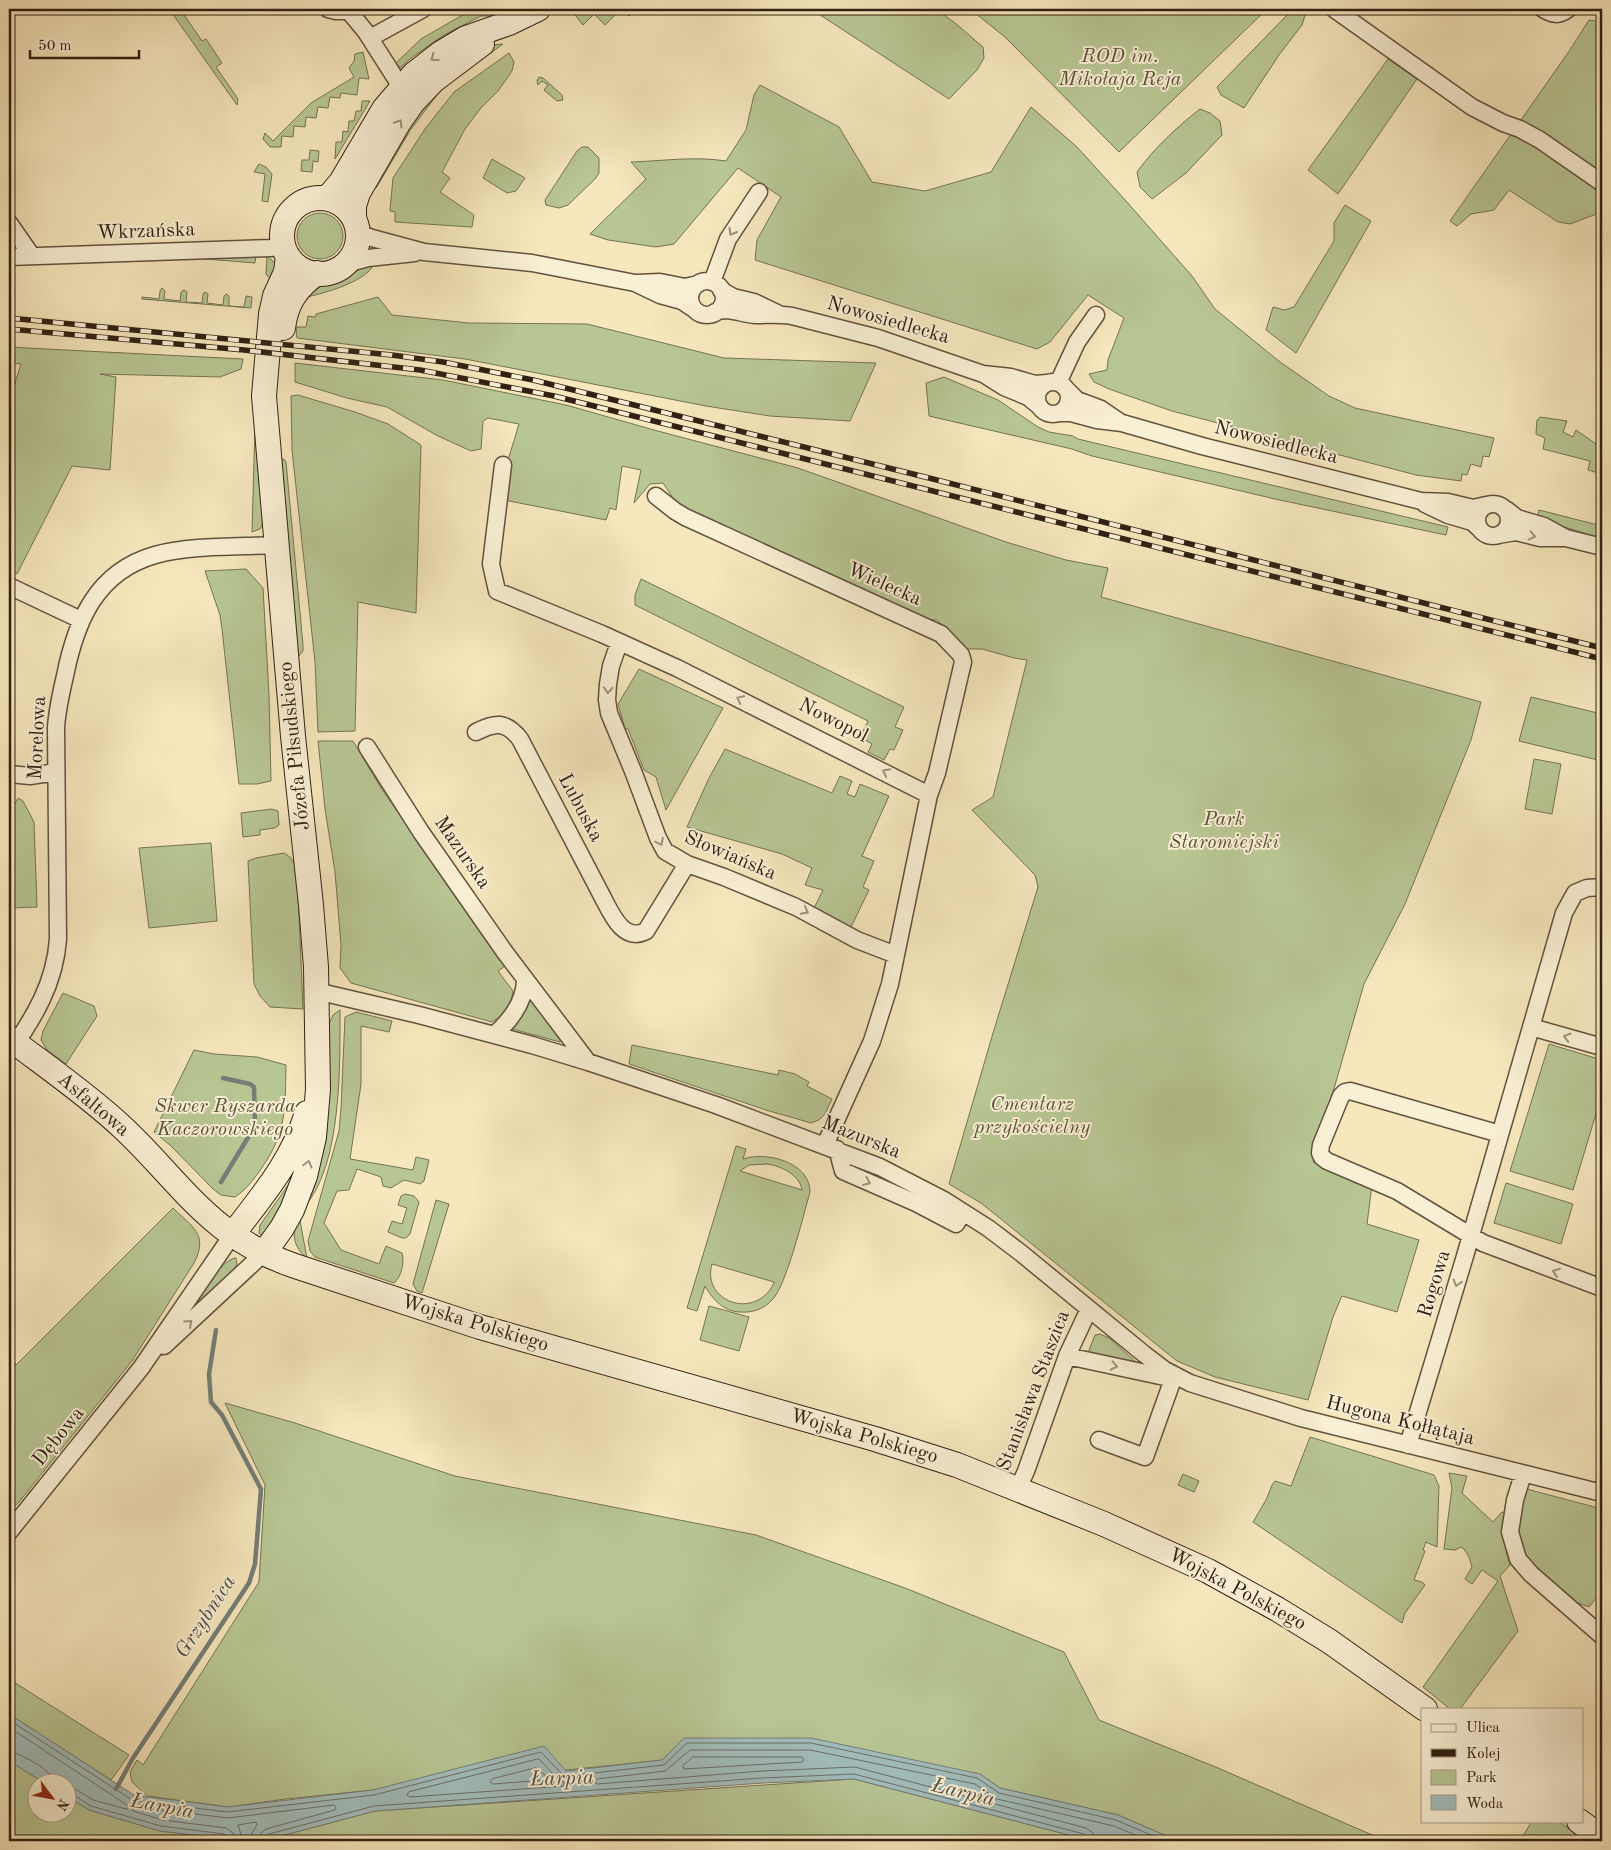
<svg xmlns="http://www.w3.org/2000/svg" width="1611" height="1850" viewBox="0 0 1611 1850" font-family="'Old Standard TT',serif">
	<style>
		.green { fill: #b8c694; stroke: #747354; fill-rule: evenodd }
		.water { fill: #a2bdbc; stroke: #757e78 }
		.lines { fill: none; stroke-linecap: round; stroke-linejoin: round }
		.shore { stroke: #6a6e68; stroke-width: 1 }
		.stream { stroke: #757e78; stroke-width: 4.5 }
		.street-casing { stroke: #62523e; stroke-width: 19 }
		.secondary-casing { stroke: #312013; stroke-width: 26 }
		.street { stroke: #f9efd4; stroke-width: 16 }
		.secondary { stroke: #f9efd4; stroke-width: 24 }
		.rail-casing { stroke: #312013; stroke-width: 5.5 }
		.rail { stroke: #f9efd4; stroke-width: 4; stroke-dasharray: 11; stroke-linecap: butt }
		.oneway { stroke: #9f927d }
		.labels { text-anchor: middle; dominant-baseline: central; stroke-width: 4; stroke-linejoin: round; paint-order: stroke }
		.park-label { font-size: 20px; font-style: italic; fill: #5a523a; stroke: #f9efd4 }
		.street-label { font-size: 20px; fill: #312013; stroke: #f9efd4 }
		.water-label { font-size: 21px; font-style: italic; fill: #534f46; stroke: #f9efd4 }
	</style>
	<rect width="100%" height="100%" fill="#f6e7bd"/>
	<filter id="stains"><feTurbulence type="fractalNoise" baseFrequency=".004" numOctaves="4"/><feColorMatrix values="0 0 0 0 .2 0 0 0 0 .09 0 0 0 0 .02 0 0 0 .5 -.17"/></filter>
	<radialGradient id="worn" r=".72"><stop offset=".6" stop-color="#630" stop-opacity="0"/><stop offset="1" stop-color="#630" stop-opacity=".3"/></radialGradient>
	<path class="green" d="M174,9h6l22,32 4,-2 16,24 -6,4 22,32 -1,6 -63,-89z
		M473,9h38l-16,7h-14l-37,19 -33,23 -11,10 -4,-5 25,-24z
		M578,9h70l-3,4 -6,-4 -4,1 -6,6 -8,-7 -16,16 -11,-11 -11,11 -8,-10z
		M811,9h125l19,14 28,24 1,11 -7,12 -28,29z
		M970,9h297l-148,143 -114,-115z
		M1293,9h14l-5,16 -23,30 -35,53 -23,-13 -4,-8z
		M1589,20l13,2v190l-32,12 -12,-2 -49,-32 -15,20 -23,4 -14,12 -7,-5 120,-171z
		M503,44l-52,38 -11,9 -29,38 -35,59 -4,-3 52,-83 69,-57z
		M363,52l6,27 -10,-1 -2,17 -16,-2 -1,5 -10,-1 -2,11 -10,-1 -2,11 -10,-1 -1,10 -11,-1 -1,11 -11,-1 -1,11h-11l-7,-8 2,-6 8,8 38,-38 43,-26 -5,-9 5,-7 1,-7z
		M509,53l5,9 -2,9 -14,20 -18,18 -15,20 -23,43 8,6 -10,14 34,23 -2,12 -77,-5v-10l-5,-1 3,-33 32,-49 29,-37z
		M1388,59l29,20 -79,115 -30,-24z
		M539,77l4,1 19,17 1,5 -6,1 -13,-11 4,-5 -6,-4 -4,4 -1,-4z
		M760,85l79,42 33,55 53,9 66,-19 40,-65 46,40 49,54 66,75 23,33 65,53 49,34 26,12 139,30 -5,19 -6,-1 -2,11 -10,-3 -4,11 -5,-1 -1,7 -45,-6 -244,-64 -63,-22 -15,-7 -5,-8 18,-4 1,-10 16,-42 -36,-23 -38,47 -13,7 -282,-89 2,-20 24,-43 -43,-29 -64,76 -18,3 -48,-7 -18,-6 56,-55 -15,-17c32,-1 63,-6 95,-1l20,-31 8,-35z
		M362,101h8l-35,58 1,-17h6l1,-11 5,1 1,-11h5l2,-10h5z
		M1200,109l10,4 10,8 2,14 -36,38 -34,26 -12,-12 -3,-15c18,-25 39,-44 63,-63z
		M582,147h6l11,11v15l-4,6 -27,26 -9,3 -13,-3 -1,-5 32,-49z
		M310,150l9,1 -1,11 -5,-1 -1,11 -11,-1 1,-11h7z
		M492,159l33,19 -9,13 -9,2 -24,-15z
		M259,164l7,3 6,7 -4,28 -6,-1 3,-27 -11,-2z
		M1345,205l26,16 -75,132 -30,-23 7,-23 11,3 10,-3 40,-66v-18z
		M297 236a23 23 0 1 1 46 0a23 23 0 1 1-46 0Z
		M256,256l-1,7 -61,-5z
		M267,256l8,7v5l-4,12 -5,-6z
		M375,262c-6,19 -50,31 -68,35l11,-11 24,-8 16,-11z
		M162,288l3,3 -1,8 16,2 1,-9 3,-2 3,2 -1,10 16,1 1,-9 2,-2 3,2 -1,9 16,2 1,-9 2,-2 3,2v10l15,1 2,-11 6,1 -1,11 -109,-9v-2l17,2 1,-8z
		M378,297l14,18 77,8 118,1 137,34 152,5 -26,58 -80,-5 -64,-10 -241,-47 -168,-21 -1,-11h10l2,-11 7,1 1,-3z
		M9,347l17,1 217,11 -2,10 -21,8 -120,-3 16,3 -6,93 -38,-4 -55,108 -8,-4v-168l12,-38 -12,-1z
		M295,363l148,17 123,25 88,25 144,38 208,74 60,18 42,8 -7,29 380,105 -10,38 -66,164 -41,80 -51,178 59,23 -5,39 52,16 -22,72 -55,-16 -9,21 -25,83 -93,-23 -38,-16 -196,-158 -32,-19 44,-151 45,-146 -3,-12 -63,-65 21,-13 34,-137 -13,-2 -32,-9h-17l-28,-29 -11,-1 -247,-112 -16,-24 -13,1 -16,19 7,-33 -19,-4 -6,44 -6,-2 -4,12 -102,-20 4,-40 11,-36 -31,-6 -5,3 -2,28 -10,2 -33,-15 -51,-29 -40,-9 -52,-16z
		M944,377l54,23 40,27 11,5 24,4 5,3 370,88 -2,8 -171,-36 -183,-43 -20,-7 -143,-33 -3,-33z
		M298,395l57,17 33,12 33,21 -5,168 -58,-11 -3,129 -37,1 -3,-70 -23,-212 -1,-54z
		M1540,417l27,4 -4,11 10,5 3,-7 26,18v26l-14,-4 2,-9 -47,-12 2,-11 -9,-4 1,-14z
		M255,426l8,97 -3,6 -8,3z
		M282,459l3,1 1,2 17,183v6l-4,5h-5l-14,-165z
		M1539,510l63,16v13l-65,-21z
		M246,569l17,19 6,107 2,86 -14,3h-18l-17,-155 -2,-14 -15,-44z
		M641,579l263,128 -9,20 8,3 -9,20 -4,-1 -6,11 -16,-8 4,-8 -12,-7 8,-16 -233,-116v-10z
		M639,669l84,39 -57,102 -10,-33 -12,-7 -16,-41h-3l-7,-25z
		M1531,697l71,17v47l-83,-20z
		M318,741h35l28,47 124,178 -7,5 15,20c-3,18 -6,21 -21,31l-141,-39 -11,-15 1,-23 -6,-73 -10,-63z
		M725,749l107,44 8,-17 12,5 -5,13 8,3 5,-13 29,12 -27,60 12,5 -11,26 6,3 -18,37 -37,-19 9,-18 -18,-5 7,-17 -30,-14 -95,-27 21,-47z
		M1534,759l27,5 -9,50 -27,-5z
		M18,798l5,3 11,21 3,85 -28,1v-93z
		M272,809l6,2 1,14 -4,3 -15,2v5l-17,2 -2,-24z
		M211,843l6,78 -68,7 -10,-80z
		M284,853l6,4 7,11 6,141 -33,-2 -10,-11 -6,-12 -6,-123 8,-3z
		M63,993l31,13 3,10 -31,48 -19,-14 -6,-10 2,-9z
		M532,999l28,38v5l-51,-14 16,-26z
		M340,1010c0,54 2,156 -36,197l25,-183 4,-9z
		M356,1012l36,9 -3,11 -28,-6v58l-11,75 63,11 3,-13 13,3 -5,21 -4,3 -16,-4 -13,8 -8,-2 -2,-9 -24,-8 -8,21 -12,1 -13,32 17,27 38,14 7,-18 16,7c3,10 -1,24 -8,30l-79,-26 -5,-6 -2,-10 31,-110 2,-22 4,-92z
		M1549,1044l53,16v34l-29,96 -63,-19z
		M632,1045l146,30 1,-5 16,4 14,8 -2,4 25,13 -7,15 -6,6 -8,3 -45,-13 -137,-46z
		M194,1050l20,4 43,3 29,8c-1,43 1,67 -25,104 -8,11 -14,20 -26,28l-14,-2 -8,-6 -43,-44 -16,-13z
		M736,1146l10,3 -3,10c23,-8 67,3 67,33 -6,21 -24,95 -38,108 -8,9 -20,13 -31,12 -17,0 -28,-12 -36,-26l-8,25 -10,-3zM767,1164c14,2 33,11 35,26l-62,-19 9,-6zM712,1264l62,18v1c-18,38 -73,19 -62,-19z
		M301,1176l-36,59h-4l-2,-2 1,-8 31,-44z
		M1506,1183l67,21 -12,40 -67,-21z
		M405,1194l9,2 5,6 -9,32 -4,4h-4l-14,-6 4,-11 10,3 5,-16 -9,-3 3,-9z
		M436,1200l13,4 -27,89 -5,-2 -4,-7z
		M173,1208c19,19 36,26 21,55l-62,98 -113,141 -10,10v-158l7,11z
		M297,1219l3,2 7,37c-14,-11 -15,-24 -10,-39z
		M236,1258l1,6 -7,10 -56,55c11,-15 46,-71 62,-71z
		M709,1306l40,11 -10,34 -39,-11z
		M1100,1334l9,4 28,25 -49,-10 7,-18z
		M225,1403l70,20 160,53 301,59 149,53 159,64 35,68 119,48 168,73h-208l-60,-26 -118,-27 -20,-14 -296,-36 -21,22 -377,39 -58,8 -81,-11 -15,-14 -2,-10 7,-12 6,5 116,-183 6,-97z
		M1310,1437l124,38 5,11 -2,61 -11,-5 -3,8 2,1 -11,29 8,2 3,3 -20,28 -3,10 -149,-101 13,-22 6,-15 3,-4 16,5z
		M1449,1473l18,3 -5,17 31,29 9,-10 5,1 -4,25 7,27 -10,11 18,55 -58,78h-10l-27,-22 75,-106 -16,-11 -10,14 -7,-5 7,-12 -3,-10 -5,-8 -3,-2 -6,3 -11,-1 8,-61z
		M1183,1474l16,7 -5,11 -16,-7z
		M1523,1488l79,21v84l-1,-1 -12,15 -16,-6 -49,-40 -10,-26z
		M9,1679l120,76 -18,25 -102,-66z
		M9,1761l34,21h-5v30h30v-15l21,13 71,21 83,10h-234z
		M854,1779l238,62h-830l113,-30z
		M1532,1821h26l28,20h-66z"/>
	<path class="water" d="M9,1714l125,81 94,12 145,-17 171,-44 22,25 96,-11 22,-22h127l169,36 20,14 118,27 60,26h-86l-238,-62 -91,4 -388,28 -113,30h-19l-83,-10 -71,-21 -21,-13v-15h-25l-34,-21z"/>
	<g class="lines">
		<path class="shore" d="M9,1720l123,80 95,12 147,-17 167,-43 22,23 4,1 97,-11 23,-22h124l166,35 22,15 117,27 49,21
			M9,1727l118,78 1,3 -2,1 -33,-9 -18,-11 -7,-2
			M9,1751c8,1 36,16 40,23 2,4 2,5 2,8
			M693,1757h109l2,3 -2,2 -118,7 -1,-3z
			M539,1759l19,20 6,3v4l-154,11 -3,-2 2,-3z
			M536,1768l10,8 -1,4 -52,4 -3,-2 2,-3z
			M68,1793l4,1 19,12 70,20 63,8 4,3 1,4
			M235,1841l-2,-8 -7,-5 -63,-8 -30,-9 -1,-3 2,-1 12,1 82,10 106,-13 2,2 -1,3 -69,19 -5,4 -2,8
			M243,1841l-5,-16 18,-3 1,3 -5,8 -1,8
			M265,1841l1,-4 3,-3 105,-28 388,-28 92,-4 230,60 4,3 1,4
			M1095,1841l-2,-8 -7,-5 -231,-61 -93,4 -165,13 -3,-3 3,-2 68,-8 25,-21h120l165,34 22,15 117,27 36,15"/>
		<path class="stream" d="M221,1182l34,-56 -1,-39 -4,-3 -27,-6
			M116,1789l17,-31 116,-175 6,-19 6,-75 -39,-74 -11,-13 -2,-28 7,-44"/>
		<g class="street-casing">
			<path id="street" d="M328,9l8,2h13
				M347,9l19,23 35,55
				M1334,9l138,98 31,16 17,6 20,11 62,43
				M1543,9c10,6 16,7 25,0
				M370,38l53,-29
				M9,223l23,33
				M358,227l6,8 8,3 52,14 108,11 103,20 25,12 22,6 12,8
				M9,257l262,-9 13,-3
				M346,264l22,-6 47,-5
				M690 298a17 17 0 1 1 34 0a17 17 0 1 1-34 0Z
				M712,282l16,-43 31,-47
				M637,283l23,-1 25,5 13,-3
				M721,290l12,7 21,5 23,11
				M715,312c14,-5 26,2 40,3 13,0 24,-1 37,1l86,22 105,36 28,3 24,7 12,-1
				M985,375l19,12 24,10 11,9
				M1037 398a16 16 0 1 1 32 0a16 16 0 1 1-32 0Z
				M1058,383l19,-41 19,-27
				M1067,390l10,10 24,9 19,13
				M1058,413h13l26,7 25,3 80,23 219,55 27,1 25,6 13,-3
				M503,465l-12,99 6,27 105,43 75,34 252,127
				M656,496l19,15 10,6 256,117 20,21 2,7 -26,111 -8,22 -39,189 -18,57 -47,104
				M1477 520a16 16 0 1 1 32 0a16 16 0 1 1-32 0Z
				M1425,504l23,11 24,7 8,7
				M1507,510l10,8 27,8 20,11
				M1498,535l18,-3 24,6h26l36,9
				M9,586l72,34
				M619,643l-8,23 -3,18 -1,16 2,13 24,58 25,67 7,13 22,13 37,13 72,30 61,33 39,15
				M476,732c19,-10 30,-11 44,7l82,157c9,17 21,47 44,35l41,-67
				M367,747l54,85 83,119 84,111
				M9,774l21,2 26,-4
				M316,991l103,24 113,30 56,17 128,43 164,62 64,33 44,28 33,25 123,101 21,16 25,13 111,35 301,75
				M1531,1027l71,20
				M494,1035c16,-14 30,-32 31,-54
				M9,1053c25,-35 46,-70 49,-114l-2,-211c1,-18 5,-35 9,-52 11,-55 31,-104 90,-121 34,-10 84,-8 121,-10
				M1500,1134l-150,-43 -5,1 -4,4 -20,49 -1,8 2,4 5,4 70,30 86,52 119,45
				M837,1149l6,22 73,32 40,21 7,-12
				M164,1346l100,-93
				M1067,1356l107,23
				M1099,1440l46,17 28,-78
				M1408,1445l57,-189 99,-343 11,-20 12,-5 15,-1
				M1523,1474l-8,26 -5,32 8,27 13,15 71,62
				M1018,1489l8,-18 41,-115 22,-47
				M9,1532l132,-164 92,-134"/>
		</g>
		<g class="secondary-casing">
			<path id="secondary" d="M325,198l6,-4 10,-12 43,-73 30,-35 27,-21 25,-15 43,-15 29,-14
				M282 236a38 38 0 1 1 76 0a38 38 0 1 1-76 0Z
				M354,217v-11l4,-13 41,-71 14,-20 20,-21 49,-37
				M283,328c3,-25 14,-41 34,-55
				M9,1038c38,29 79,57 113,89 35,32 63,71 100,100 22,17 47,30 73,39l185,61 395,112 82,26 147,59 104,47 69,38 52,32 96,68
				M233,1234c29,-38 60,-74 74,-121
				M264,1253l18,-25 10,-18 13,-34 9,-39 4,-48 -2,-122 -5,-62 -18,-169 -29,-340 7,-82 4,-18 11,-24 2,-16
				M1579,1821l23,17"/>
		</g>
		<use href="#street" class="street"/>
		<use href="#secondary" class="secondary"/>
		<g class="rail-casing">
			<path id="rail" d="M9,318l383,37 51,7 90,18 392,97 677,171
				M9,329l235,21 176,20 134,26 1048,263"/>
		</g>
		<use href="#rail" class="rail"/>
	</g>
	<defs><path id="oneway-chevron" d="M-2-3.5L2.5 0L-2 3.5" fill="none" stroke-width="1.6" stroke-linecap="round" stroke-linejoin="round" transform="scale(1.25)"/></defs>
	<g class="oneway">
		<use href="#oneway-chevron" transform="translate(434 58) rotate(144)"/>
		<use href="#oneway-chevron" transform="translate(399 123) rotate(-58)"/>
		<use href="#oneway-chevron" transform="translate(732 232) rotate(120)"/>
		<use href="#oneway-chevron" transform="translate(1532 536) rotate(13)"/>
		<use href="#oneway-chevron" transform="translate(608 690) rotate(93)"/>
		<use href="#oneway-chevron" transform="translate(740 699) rotate(-154)"/>
		<use href="#oneway-chevron" transform="translate(886 772) rotate(-152)"/>
		<use href="#oneway-chevron" transform="translate(660 842) rotate(64)"/>
		<use href="#oneway-chevron" transform="translate(805 911) rotate(28)"/>
		<use href="#oneway-chevron" transform="translate(1567 1037) rotate(-164)"/>
		<use href="#oneway-chevron" transform="translate(308 1164) rotate(-75)"/>
		<use href="#oneway-chevron" transform="translate(867 1182) rotate(24)"/>
		<use href="#oneway-chevron" transform="translate(1556 1272) rotate(-159)"/>
		<use href="#oneway-chevron" transform="translate(1457 1283) rotate(107)"/>
		<use href="#oneway-chevron" transform="translate(189 1323) rotate(-42)"/>
		<use href="#oneway-chevron" transform="translate(1114 1366) rotate(12)"/>
	</g>
	<g class="labels">
		<g class="park-label">
			<text x="1120" y="57">ROD im.<tspan x="1120" dy="23">Mikołaja Reja</tspan></text>
			<text x="1224" y="820">Park<tspan x="1224" dy="23">Staromiejski</tspan></text>
			<text x="1032" y="1105">Cmentarz<tspan x="1032" dy="23">przykościelny</tspan></text>
			<text x="225" y="1107">Skwer Ryszarda<tspan x="225" dy="23">Kaczorowskiego</tspan></text>
		</g>
		<g class="street-label">
			<text transform="translate(146 232) rotate(-2)">Wkrzańska</text>
			<text transform="translate(888 321) rotate(16)">Nowosiedlecka</text>
			<text transform="translate(1276 443) rotate(14)">Nowosiedlecka</text>
			<text transform="translate(884 585) rotate(24)">Wielecka</text>
			<text transform="translate(833 721) rotate(27)">Nowopol</text>
			<text transform="translate(38 738) rotate(-87)">Morelowa</text>
			<text transform="translate(295 746) rotate(-96)">Józefa Piłsudskiego</text>
			<text transform="translate(580 808) rotate(62)">Lubuska</text>
			<text transform="translate(462 853) rotate(55)">Mazurska</text>
			<text transform="translate(730 856) rotate(23)">Słowiańska</text>
			<text transform="translate(93 1105) rotate(40)">Asfaltowa</text>
			<text transform="translate(861 1138) rotate(22)">Mazurska</text>
			<text transform="translate(1435 1284) rotate(-73)">Rogowa</text>
			<text transform="translate(475 1324) rotate(17)">Wojska Polskiego</text>
			<text transform="translate(1034 1391) rotate(-69)">Stanisława Staszica</text>
			<text transform="translate(1400 1421) rotate(14)">Hugona Kołłątaja</text>
			<text transform="translate(59 1437) rotate(-51)">Dębowa</text>
			<text transform="translate(864 1437) rotate(16)">Wojska Polskiego</text>
			<text transform="translate(1237 1590) rotate(28)">Wojska Polskiego</text>
		</g>
		<g class="water-label">
			<text transform="translate(206 1617) rotate(-57)">Grzybnica</text>
			<text transform="translate(562 1779) rotate(-2)">Łarpia</text>
			<text transform="translate(963 1793) rotate(14)">Łarpia</text>
			<text transform="translate(162 1807) rotate(11)">Łarpia</text>
		</g>
	</g>
	<rect width="1611" height="1850" fill="none" stroke="#f6e7bd" stroke-width="30"/>
	<rect x="10" y="10" width="1591" height="1830" fill="none" stroke="#312013" stroke-width="2.5"/>
	<rect x="15" y="15" width="1581" height="1820" fill="none" stroke="#312013"/>
	<rect x="1421" y="1708" width="162" height="115" fill="#f9efd4" stroke="#a99c87"/>
	<rect x="1431" y="1724" width="25" height="8" fill="#f9efd4" stroke="#a99c87"/>
	<text x="1466" y="1732" font-size="15" fill="#312013">Ulica</text>
	<rect x="1431" y="1749" width="25" height="8" fill="#312013" stroke="#a99c87"/>
	<text x="1466" y="1758" font-size="15" fill="#312013">Kolej</text>
	<rect x="1431" y="1770" width="25" height="15" fill="#b8c694" stroke="#a99c87"/>
	<text x="1466" y="1782" font-size="15" fill="#312013">Park</text>
	<rect x="1431" y="1795" width="25" height="15" fill="#a2bdbc" stroke="#a99c87"/>
	<text x="1466" y="1808" font-size="15" fill="#312013">Woda</text>
	<g transform="translate(52 1798) rotate(122)"><circle r="24" fill="#f9efd4" stroke="#a99c87"/>
	<path d="M0-4L9 19L0 12L-9 19Z" fill="#8f2418"/>
	<text y="-8" font-size="14" font-weight="bold" text-anchor="middle" fill="#312013">N</text>
	</g>
	<path d="M30 50v8h109v-8" fill="none" stroke="#312013" stroke-width="2.5"/>
	<text x="38" y="50" font-size="15" fill="#312013" stroke="#f9efd4" stroke-width="4" paint-order="stroke">50 m</text>
	<rect width="100%" height="100%" filter="url(#stains)"/>
	<rect width="100%" height="100%" fill="url(#worn)"/>
</svg>
